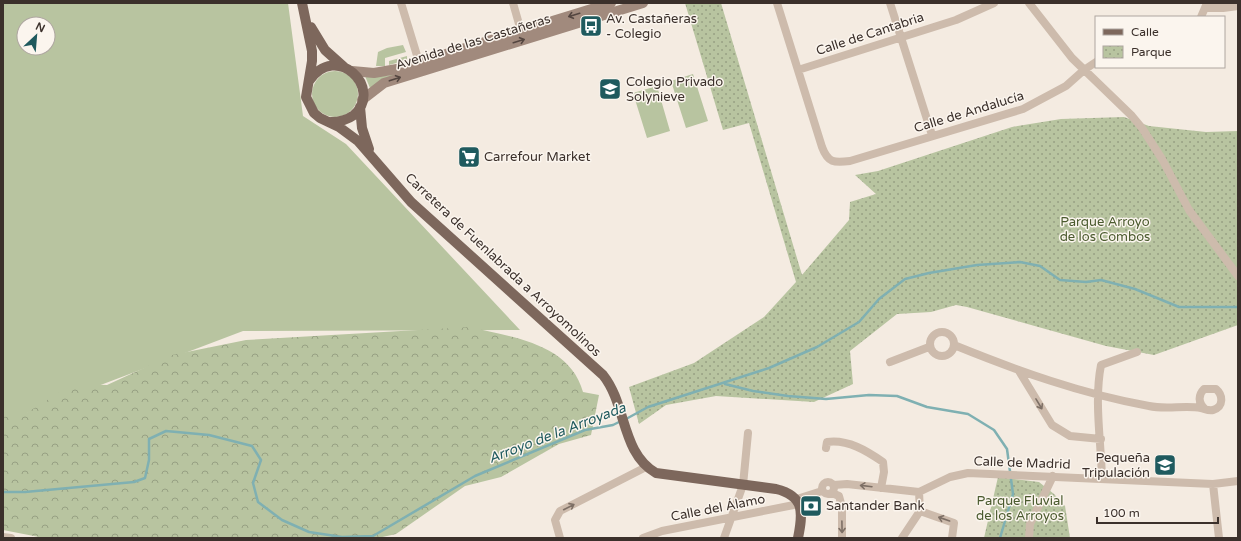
<svg xmlns="http://www.w3.org/2000/svg" width="1241" height="541" viewBox="0 0 1241 541" font-family="'Varela Round',sans-serif">
	<style>
		.grass { fill: #b8c4a0; fill-rule: evenodd }
		.forest { fill: url(#forest-crowns) }
		.park { fill: url(#park-dots) }
		.lines { fill: none; stroke-linecap: round; stroke-linejoin: round }
		.stream { stroke: #7fb0b2; stroke-width: 2.5 }
		.street { stroke: #cdbbac; stroke-width: 8 }
		.secondary { stroke: #a18a7d; stroke-width: 10 }
		.primary { stroke: #7d675c; stroke-width: 10 }
		.oneway { stroke: #544640 }
		.oneway2 { stroke: #7d6f65 }
		.labels { text-anchor: middle; dominant-baseline: central; stroke-width: 3; stroke-linejoin: round; paint-order: stroke }
		.poi-label { font-size: 13px; fill: #3b302b; stroke: #fbf5ee; text-anchor: start }
		.street-label { font-size: 13px; fill: #3b302b; stroke: #fbf5ee }
		.park-label { font-size: 13px; fill: #4a5a2e; stroke: #fbf5ee }
		.water-label { font-size: 14px; font-style: italic; fill: #1f5a5e; stroke: #fbf5ee }
	</style>
	<defs>
		<pattern id="forest-crowns" width="20" height="18" patternUnits="userSpaceOnUse"><rect width="20" height="18" fill="#b8c4a0"/><path d="M2 6a3 3 0 1 1 6 0M12 15a3 3 0 1 1 6 0" fill="none" stroke="#97a083"/></pattern>
		<pattern id="park-dots" width="8" height="8" patternUnits="userSpaceOnUse"><rect width="8" height="8" fill="#b8c4a0"/><path d="M2 2h.1M6 6h.1" fill="none" stroke="#97a083" stroke-width="1.8" stroke-linecap="round"/></pattern>
	</defs>
	<rect width="100%" height="100%" fill="#f4ebe1"/>
	<path class="grass" d="M3,3h285l15,113 43,28 174,186 -277,1 -240,91zM24,24h24v24h-24z
		M403,45l3,7 -21,6v8h-9l2,-14 9,-4z
		M407,56v4l-18,5v-4z
		M406,70l-36,18 -5,-12h21z
		M312 94a23 23 0 1 1 46 0a23 23 0 1 1-46 0Z
		M693,74l15,47 -22,7 -15,-47z
		M657,86l13,45 -23,7 -14,-45z"/>
	<path class="forest" d="M470,327c41,10 100,16 113,65l16,3 -8,40 -32,9 -58,33 -36,9 -69,48 -18,4h-334l-41,-8v-113l25,-5 45,-28 34,1 65,-30 74,-15z"/>
	<path class="park" d="M685,3h36l81,272 47,-55 1,-18 26,-8 -21,-19 23,-4 134,-44 49,-8 63,-2 25,9 57,6 32,-1v194l-84,30 -48,-9 -139,-39 -11,-2 -25,7 -34,2 -47,37 3,33 -39,18 -98,-6 -50,9 -27,19 -10,-37 65,-24 70,-46 32,-35 -47,-159 -26,7z
		M998,477l41,5 15,12 11,12 5,32h-86z"/>
	<g class="lines">
		<path class="stream" d="M725,384l28,7 35,5 38,3 43,-4 28,1 30,11 41,7 26,16 13,19 6,45 -13,44
			M626,419l22,-12 121,-39 48,-21 42,-25 20,-23 26,-20 24,-6 48,-8 43,-3 20,4 20,14 26,2 15,-2 34,9 44,18h59
			M3,492h22l109,-10 11,-4 4,-18v-21l17,-8 43,4 43,11 9,14 -8,23 5,19 24,18 27,12 33,5 31,-1 102,-60 110,-46 28,-5 8,-4"/>
		<path class="street" d="M401,3l18,59
			M513,3l8,28
			M777,3l45,144c6,16 12,16 28,14l173,-52 43,-23 18,-16 12,-8
			M890,3l42,132
			M1029,3l43,55 60,58 10,12 20,31 27,51 49,66
			M1205,8h18l15,-2
			M1201,17l6,-14
			M798,70l158,-50 38,-17
			M930 344a12 12 0 1 1 24 0a12 12 0 1 1-24 0Z
			M954,345c64,26 128,49 195,61 17,4 35,-1 52,2 4,1 8,3 12,2 11,-3 10,-15 3,-21h-12c-6,6 -6,14 1,20
			M890,362l39,-15
			M1019,371l33,54 18,11 31,3
			M826,448l1,-6c21,-3 40,9 56,20l1,10 -3,16
			M1102,478c-1,-37 -8,-77 -1,-113l36,-13
			M822 488a6 6 0 1 1 12 0a6 6 0 1 1-12 0Z
			M1213,484l6,54
			M834,485l13,-1 72,8 31,-15 18,-4 245,11 25,-3
			M832,493l7,3 3,11v31
			M797,499l25,-8
			M920,511l34,12 -2,15
			M3,537l8,1
			M560,538l-5,-18 5,-9 86,-44
			M643,538l19,-7 137,-27
			M724,538l19,-53 5,-52
			M902,538l18,-27 -1,-19
			M1029,538l1,-14 23,-48"/>
		<path class="secondary" d="M352,71l22,2 23,-4 214,-66
			M362,100l22,-17 259,-80"/>
		<path class="primary" d="M302,3l10,48v10l-6,36 8,16 6,5 19,9 19,14 53,61 192,173c24,30 18,78 53,98l120,16c29,7 27,24 22,49
			M311,27l14,23 19,17
			M309,81c27,-40 75,7 45,34 -7,5 -15,7 -23,7
			M360,107l2,21 7,21"/>
	</g>
	<defs><path id="oneway-shaft" d="M-6 0H5M1.5-3L5.5 0L1.5 3" fill="none" stroke-width="1.6" stroke-linecap="round" stroke-linejoin="round"/></defs>
	<g class="oneway">
		<use href="#oneway-shaft" transform="translate(574 15) rotate(163)"/>
		<use href="#oneway-shaft" transform="translate(519 41) rotate(-17)"/>
		<use href="#oneway-shaft" transform="translate(395 79) rotate(-18)"/>
	</g>
	<g class="oneway2">
		<use href="#oneway-shaft" transform="translate(1039 404) rotate(59)"/>
		<use href="#oneway-shaft" transform="translate(866 486) rotate(-173)"/>
		<use href="#oneway-shaft" transform="translate(569 507) rotate(-27)"/>
		<use href="#oneway-shaft" transform="translate(944 519) rotate(-161)"/>
		<use href="#oneway-shaft" transform="translate(842 527) rotate(89)"/>
	</g>
	<defs>
		<g id="bus-square" transform="scale(1.15)"><rect x="-9" y="-9" width="18" height="18" rx="4" fill="#1f5a5e" stroke="#fbf5ee"/><path d="M-5-6H5V4H4V6H2V4H-2V6H-4V4H-5ZM-3.5-4V0h7V-4ZM-3.5 1.2v1.5H-2V1.2ZM2 1.2v1.5H3.5V1.2Z" fill="#fff"/></g>
		<g id="school-square" transform="scale(1.15)"><rect x="-9" y="-9" width="18" height="18" rx="4" fill="#1f5a5e" stroke="#fbf5ee"/><path d="M0-5L7-2L0 1L-7-2ZM-4 1L0 2.5L4 1V4Q0 6-4 4Z" fill="#fff"/></g>
		<g id="supermarket-square" transform="scale(1.15)"><rect x="-9" y="-9" width="18" height="18" rx="4" fill="#1f5a5e" stroke="#fbf5ee"/><path d="M-6-5.5h2.5l.6 2H6L4.5 2H-2.5L-4.4-4H-6ZM-1.5 3.2a1.3 1.3 0 1 0 .1 0ZM3 3.2a1.3 1.3 0 1 0 .1 0Z" fill="#fff"/></g>
		<g id="bank-square" transform="scale(1.15)"><rect x="-9" y="-9" width="18" height="18" rx="4" fill="#1f5a5e" stroke="#fbf5ee"/><path d="M-6-4H6V4H-6ZM0-2.3a2.3 2.3 0 1 0 0 4.6a2.3 2.3 0 1 0 0-4.6Z" fill="#fff"/></g>
	</defs>
	<g fill-rule="evenodd">
		<use href="#bus-square" x="591" y="26"/>
		<use href="#school-square" x="610" y="89"/>
		<use href="#supermarket-square" x="469" y="157"/>
		<use href="#school-square" x="1165" y="465"/>
		<use href="#bank-square" x="811" y="506"/>
	</g>
	<g class="labels">
		<g class="poi-label">
			<text x="606" y="19">Av. Castañeras<tspan x="606" dy="15">- Colegio</tspan></text>
			<text x="626" y="82">Colegio Privado<tspan x="626" dy="15">Solynieve</tspan></text>
			<text x="484" y="157">Carrefour Market</text>
			<text x="1150" y="458" text-anchor="end">Pequeña<tspan x="1150" dy="15">Tripulación</tspan></text>
			<text x="826" y="506">Santander Bank</text>
		</g>
		<g class="street-label">
			<text transform="translate(870 34) rotate(-18)">Calle de Cantabria</text>
			<text transform="translate(473 42) rotate(-17)">Avenida de las Castañeras</text>
			<text transform="translate(969 112) rotate(-17)">Calle de Andalucía</text>
			<text transform="translate(503 265) rotate(43)">Carretera de Fuenlabrada a Arroyomolinos</text>
			<text transform="translate(1022 463) rotate(2)">Calle de Madrid</text>
			<text transform="translate(718 508) rotate(-11)">Calle del Álamo</text>
		</g>
		<g class="park-label">
			<text x="1105" y="222">Parque Arroyo<tspan x="1105" dy="15">de los Combos</tspan></text>
			<text x="1020" y="501">Parque Fluvial<tspan x="1020" dy="15">de los Arroyos</tspan></text>
		</g>
		<g class="water-label">
			<text transform="translate(557 433) rotate(-21)">Arroyo de la Arroyada</text>
		</g>
	</g>
	<rect width="1241" height="541" fill="none" stroke="#3b302b" stroke-width="8"/>
	<rect x="1095" y="16" width="130" height="52" fill="#fbf5ee" stroke="#aea6a0"/>
	<rect x="1103" y="29" width="20" height="6" fill="#7d675c" stroke="#aea6a0"/>
	<text x="1131" y="36" font-size="12" fill="#3b302b">Calle</text>
	<rect x="1103" y="46" width="20" height="12" fill="url(#park-dots)" stroke="#aea6a0"/>
	<text x="1131" y="56" font-size="12" fill="#3b302b">Parque</text>
	<g transform="translate(36 36) rotate(26)"><circle r="19" fill="#fbf5ee" stroke="#aea6a0"/>
	<path d="M0-3L7 15L0 10L-7 15Z" fill="#1f5a5e"/>
	<text y="-6" font-size="11" font-weight="bold" text-anchor="middle" fill="#3b302b">N</text>
	</g>
	<path d="M1097 517v6h121v-6" fill="none" stroke="#3b302b" stroke-width="2"/>
	<text x="1103" y="517" font-size="12" fill="#3b302b" stroke="#fbf5ee" stroke-width="3" paint-order="stroke">100 m</text>
</svg>
